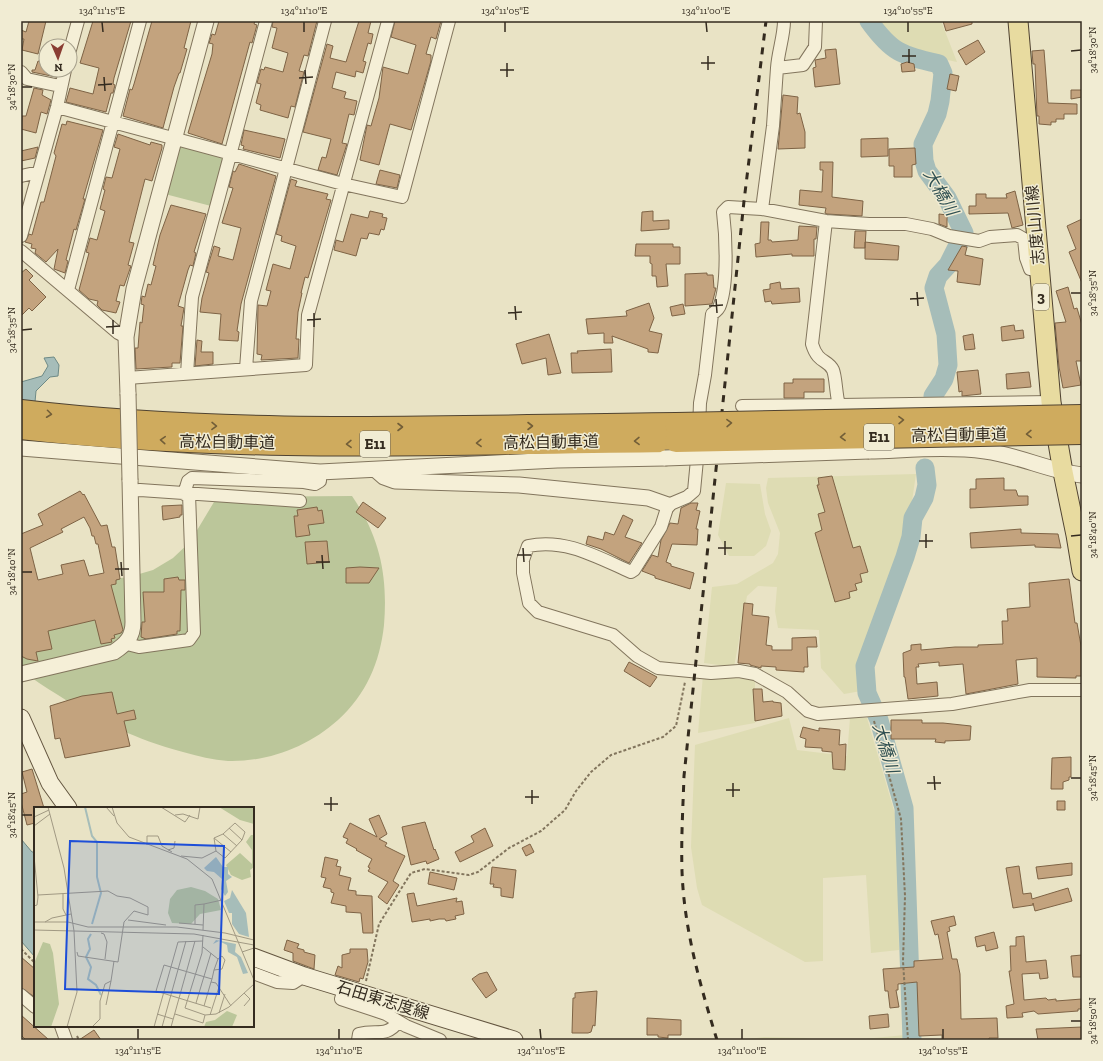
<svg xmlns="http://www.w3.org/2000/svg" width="1103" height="1061" viewBox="0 0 1103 1061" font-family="'Zilla Slab','Noto Sans JP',serif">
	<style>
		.farmland { fill: #dedcb3 }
		.green { fill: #bbc69a }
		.water { fill: #a6bdb9; stroke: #6e8a86 }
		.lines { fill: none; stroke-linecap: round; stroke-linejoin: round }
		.river { stroke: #a6bdb9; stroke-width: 19 }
		.building { fill: #c3a37e; stroke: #7e6345; fill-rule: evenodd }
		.minor-casing { stroke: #82755d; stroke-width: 14 }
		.tertiary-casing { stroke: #82755d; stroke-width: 17 }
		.secondary-casing { stroke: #645640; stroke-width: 19 }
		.primary-casing { stroke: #504331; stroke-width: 21 }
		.motorway-casing { stroke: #504331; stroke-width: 24 }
		.path { stroke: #82755d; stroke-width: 2; stroke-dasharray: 3 2; stroke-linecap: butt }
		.minor { stroke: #f5efd7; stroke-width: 12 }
		.tertiary { stroke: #f5efd7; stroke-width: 15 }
		.secondary { stroke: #f5efd7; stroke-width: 17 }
		.primary { stroke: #e8dba0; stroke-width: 19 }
		.motorway { stroke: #cfab5e; stroke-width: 22 }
		.rail { stroke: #342b1f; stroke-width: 3; stroke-dasharray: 7 7; stroke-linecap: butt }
		.tertiary-bridge-casing { stroke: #82755d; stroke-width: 17; stroke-linecap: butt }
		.motorway-bridge-casing { stroke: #504331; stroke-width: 24; stroke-linecap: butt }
		.tertiary-bridge { stroke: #f5efd7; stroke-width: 15 }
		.motorway-bridge { stroke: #cfab5e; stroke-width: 22 }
		.oneway { stroke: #725e38 }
		.ticks { fill: none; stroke: #342b1f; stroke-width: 1.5 }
		.labels { text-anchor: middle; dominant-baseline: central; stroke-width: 3; stroke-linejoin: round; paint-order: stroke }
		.shield { fill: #f1ecd3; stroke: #6d6555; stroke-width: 1 }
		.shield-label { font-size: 15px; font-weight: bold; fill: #342b1f }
		.street-label { font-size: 16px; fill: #342b1f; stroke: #f1ecd3 }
		.water-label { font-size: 17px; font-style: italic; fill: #305052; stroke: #f1ecd3 }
		.inset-river { fill: none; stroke: #a6bdb9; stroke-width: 2 }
		.inset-road { fill: none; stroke: #a19983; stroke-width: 1 }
		.view { fill: #1d4ed8; fill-opacity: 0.15; stroke: #1d4ed8; stroke-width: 2 }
		.inset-edge { fill: none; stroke: #342b1f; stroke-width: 2 }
		.neatline { fill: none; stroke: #342b1f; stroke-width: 1.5 }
		.ticks-label { font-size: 10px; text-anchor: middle; fill: #342b1f }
	</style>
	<rect width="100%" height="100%" fill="#e9e3c5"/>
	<path class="farmland" d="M877,21h64l16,41 -57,-12z
		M916,474l-11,75 -41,106 -4,12 1,24 -17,3 -23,-26 -2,-38 -41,-2 -3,-17 2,-24 -19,-1 -11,10 -13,71 -30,-4 8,-76 25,-3 36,-21 5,-9 2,-21 -12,-30 -2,-15 2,-10z
		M726,483l34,1 5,30 6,17 -5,15 -12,10h-25l-11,-21z
		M703,675l52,5v43l-57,10z
		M789,718l8,32 50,6 3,-38h17l30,103 2,129 -28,3 -5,-78 -43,3v83l-18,1 -103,-57 -5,-17 -6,-41 4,-102z
		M905,1035l1,5h-53z
		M764,1037l42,1 11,2h-76z"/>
	<path class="green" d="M176,144l48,13 -13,49 -46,-12z
		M352,496c28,41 36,80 32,129 -4,37 -18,70 -46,95 -30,27 -70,42 -110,41 -15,-1 -30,-5 -45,-9 -48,-13 -83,-30 -125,-57 -13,-8 -26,-16 -37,-26v-78l108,-14 24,-7 20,-12 17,-16 27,-45z"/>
	<path class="water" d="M54,357l5,8 -1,11 -8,1 -14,14 -1,11 -14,-2v-18l21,-6 6,-10 -4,-8z
		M21,839l11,13h3v105l-14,-16z"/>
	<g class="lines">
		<path class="river" d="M869,21c23,32 32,34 70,43l4,9 -3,28 -3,13 -14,30 1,17 3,10 20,27 17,35 -16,32 -10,11 -4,12 12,46 2,31 -4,14 -11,17
			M912,1040l-8,-232 -25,-88 -12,-27 -2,-27 40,-109 6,-20 2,-19 11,-20 3,-13 -2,-17"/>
	</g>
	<path class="building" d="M29,21h17l-8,33 -16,-4 2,-11h-3v-9l5,2z
		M93,21h38l-17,57 -1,6 2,1 -2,8h-2l-5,19 -40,-10 4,-14 23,6 6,-26 -19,-5z
		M152,21h39l-7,27 3,1 -7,24h-1l-5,14 -11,41 -40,-12 7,-27 2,1 2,-6z
		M219,21h36l-1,3 3,1 -5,18 -2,-1 -28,102 -34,-11 24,-79 1,-10 -4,-1 3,-9 3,1z
		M273,21h44l-9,35 -4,-1 -5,16 5,1 -9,35 -4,-1 -3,12 -28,-8 1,-5 -5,-2 5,-19 -4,-1 4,-14 3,1 1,-3 18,5 5,-19 -16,-5 5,-20 -5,-1z
		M359,21h12l-3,12 5,1 -2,10 -3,-1 -5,18 3,1 -3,11 -7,-2 -1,6 -19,-5 -4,16 14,4 -2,6 13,3 -3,14 -5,-1 -7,29 5,1 -10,31 -19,-5 4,-13 4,1 5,-19 -28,-7 24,-88 6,2 -3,12 16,4z
		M395,21h46l-5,18 -5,-2 -5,17 5,1v6l-20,69 -21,-6 -11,41 -19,-5 7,-35 4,1 8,-28 4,-31 25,7 8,-29 -25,-8z
		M943,21h29v3l-26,7z
		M978,40l7,12 -19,13 -8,-14z
		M836,49l4,35 -25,3 -2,-19 3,-1 -1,-7 11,-2 -1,-8z
		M1044,50l4,53 29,1v10h-13v5h-8v3h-5v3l-12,-1v-8h-2l-2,-52h-2l-1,-13z
		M38,61l8,2v7h11l-1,7 -24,-5v-2h3z
		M907,62l7,2 1,7 -13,1 -1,-8z
		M950,74l9,2 -3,15 -9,-2z
		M34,88l9,2 -1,5 9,5 -4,14 -6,-2 -5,21 -15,-4 1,-13h4z
		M1071,90h11v7l-11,2z
		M783,95l15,2 -1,17 3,-1 5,19v16l-27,1z
		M67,121l36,9 -20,69h2l-9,31 -2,-1 -8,31 2,1 -3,12 -11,-4 4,-20 -12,13 -11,-9 1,-4 -5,-1 1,-4 -7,-2 4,-8 3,1 9,-33h3l12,-46 -2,-3 8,-29 4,1z
		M244,130l41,9 -5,19 -37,-9 1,-3 -3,-1z
		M118,134l32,11 1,-3 11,3v3l-10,33 -7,-2 -16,63 5,1 -6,22 3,1 -7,20 -4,-1 -4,16 4,1 -4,11 -14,-3 -5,-5 1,-4 -9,-2 -10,-9 10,-37 -3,-1 4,-14 7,2 8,-29 -5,-2 5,-19 -2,-1 3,-12 6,1 8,-29 -6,-2z
		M888,138v18l-27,1v-18z
		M38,147l-3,11 -14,3v-10z
		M915,148l1,16 -4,1v12h-18v-11h-5v-17z
		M820,162h13l-1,35 31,4 -1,15 -35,-2 -2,-1 1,-5 -27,-3 1,-15 22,2 1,-22h-3z
		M239,164l37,12 -35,128 -4,27 2,1 -1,9 -19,-1 2,-26 -21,-2 2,-14 7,-25 -3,-1 8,-26 6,2 -2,8 15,4 8,-32 -19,-5 11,-35 -4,-1 4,-16 2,1z
		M380,170l20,5 -3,13 -21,-4z
		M291,179l6,2 -2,5 33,8 -2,5 5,1 -23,78 -3,-1 -4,16h1l-4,19 -2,27h3l-1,19 -37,2 1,-5 -5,-1 1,-49 9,1 4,-15 -5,-1 7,-26 17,5 6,-23 -15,-5 1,-5 -6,-2z
		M1015,191l8,34 -11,3 -4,-15 -39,1v-8h7v-12h10v4h21l-1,-4z
		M171,205l35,9 -12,38 2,1 -3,13 -3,-1 -2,5 -10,36 6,2 -3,18h2l-3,37h-8v4l-36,2 -1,-21h3l2,-26 2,1 2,-18 -3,-1 1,-8 3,1 3,-13 3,1 5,-19 -3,-1 7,-30z
		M370,211l13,3 -1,3 5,1 -3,12 -3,-1 -2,6 -10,-2 -2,6 -6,-1 -5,18 -22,-6 2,-10 7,2 8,-28 17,4z
		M653,211v10l16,-1v9l-28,2 1,-19z
		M939,214l8,1v12l-8,-3z
		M1082,219v64l-13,-31 7,-3 -9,-23z
		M761,222h8l-1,18h3l1,2 26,-2 1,-14 18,1 -1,12h-2v17h-22v-2l-36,3 -1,-13 5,-1z
		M855,231h11l-1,17h-11z
		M865,242l34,4 -1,14 -33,-1z
		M636,244h37v3h7v17h-14l2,22 -11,1 -1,-11h-4v-12l-2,-1v-7h-15z
		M962,246l5,1 -2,8 18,4 -3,26 -23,-3 1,-11 -10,-1z
		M26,269l7,7 -4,4 17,17 -14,14 -3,-3 -8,8v-43z
		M707,273v2h6l1,13h2l-4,16 -27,2v-32z
		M780,282l1,7 18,-1 1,14 -28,2 -1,-3 -6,1 -2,-12 7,-1v-5z
		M1068,287l6,22 3,-1 5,17v36h-6l5,24 -18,3 -4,-21 -4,-44 11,-1 -10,-31z
		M649,303l5,15 -5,13 13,3 -4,19 -10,-1v-3l-36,-13 1,7h-9v-10l-16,1 -2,-15 41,-3 -1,-5z
		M683,304l2,10 -13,2 -2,-9z
		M1014,325l1,6 8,-1 1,8 -22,3 -1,-14z
		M549,334l12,39 -13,2 -2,-17 -24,6 -6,-20z
		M973,334l2,15 -10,1 -2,-14z
		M197,340l5,1 -1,11h12v12l-18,2z
		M611,349l1,23 -40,1 -1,-20h7l-1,-2z
		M978,370l3,24 -19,2v-5l-3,1 -2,-20z
		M1029,372l2,15 -24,2 -1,-15z
		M793,379h31v13h-20v6h-20v-15h9z
		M832,476l21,72 7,-2 8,26 -8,2 2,8 -7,2 2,6 -8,2 1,6 -15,4 -20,-69 7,-3 -4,-16 7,-2 -8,-27h2l-1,-7z
		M1004,478v12h12l2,6h10v9l-58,3v-19h6v-10z
		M80,491l3,4 1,-1 17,32 6,-1 5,22h3l5,32 -4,1v4l-5,1 12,45 -2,3 -7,2 1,3 -4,1 1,3 -11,2 -6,-24 -47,11 4,18 -16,3 2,9 -11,-2 -6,-3v-122l22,-9 -5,-11zM84,517l6,11 2,8h2l2,8h2l6,29 -15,3 -5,-16 -23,5 2,9 -25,6 -8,-32 33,-16 -2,-3z
		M363,502l23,16 -8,10 -22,-16z
		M691,503h7l-2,7 4,1 -4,18h2l-1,16 -25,-1 -6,18 5,2v2l23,7 -4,16 -35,-11v-2l-13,-5 10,-16 6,2 3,-17 9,-17 8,1 3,-16z
		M182,505v10h-2v2l-17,3 -1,-14z
		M317,507l1,4 4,-1 2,13 -16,2 2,10 -14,2 -2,-21h4l-1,-6z
		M623,515l10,5 -8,17 17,6 -13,20 -28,-14 -15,-5 2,-8 15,4 2,-8 9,3z
		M1021,529v4l37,1 3,14 -26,-1v-2l-64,3 -1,-15z
		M327,541l2,21 -22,2 -2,-22z
		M346,568l14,-1 19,1 -10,15h-23z
		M178,577l1,3h6v10h-4l-1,41h-3v3l-31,5 -5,-2 1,-15h3l-2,-30h21v-13z
		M1069,579l6,44h2l4,23 1,30h-6v2l-39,-1v-19l-21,2 2,24 -52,10 -3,-30 -24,2v-4l-21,2 1,3h-3l1,17 20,-2 1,14 -30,3 -3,-22h-1l-1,-24 8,-3v-5l10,-1v6l34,-3h23v-2l25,-1 -1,-23h6l-1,-12 23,-2 -1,-24z
		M744,603l9,1 -1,11 17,2 -3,28 6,1v4h20v-12l24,-1 1,10h-10l1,20h-4v5l-28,-2v-3l-15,-1v2l-11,-3v-1l-12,-1z
		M629,662l28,15 -7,10 -26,-16z
		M753,689h9l1,13 10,-1v1l8,1 1,13 -27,5z
		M112,692l5,22 17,-4 2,9 -12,2 6,25 -65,12 -5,-20 -5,1 -5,-33 32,-10z
		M891,720h31v3h21l28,3 -1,14 -25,1v2l-10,-1 1,-3h-45z
		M803,727l16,4v-3l21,2 -1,15 7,-1 -1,26 -12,-1 -1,-17 -10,-1v-3l-17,-1 1,-8 -6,-2z
		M1071,757v20h-2v3l-6,2v7h-12l1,-31z
		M32,769l12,39h-9v15l-8,2 -6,-23v-8l6,-2 -5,-20z
		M1057,801h8v9h-8z
		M379,815l8,19 -8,5 8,4 -2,3 20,10 -12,25 6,4 -12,19 -9,-7 10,-15 -20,-11 2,-3 -2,-1 4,-8 -16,-9 1,-1 -11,-6 2,-4 -5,-2 7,-14 27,14 -8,-18z
		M425,822l9,28 1,-1 4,10 -12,5 -1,-3 -15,4 -9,-38z
		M485,828l8,18 -33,16 -5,-10 19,-10 -3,-6z
		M530,844l4,8 -8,4 -4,-8z
		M325,857l13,3 -2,6 5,1 -2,8 12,3 -3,12 8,1v4l16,1 1,37h-10l-2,-20 -15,-1v-6l-15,-3 3,-10 -3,-1v-3l-8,-2 3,-9 -5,-1z
		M1072,863v12l-34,4 -2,-12z
		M1019,866l4,28 8,-1 1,6 36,-11 4,13 -37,10 -2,-8v2l-20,3 -7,-40z
		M492,867l24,3 -3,28 -12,-2v-8l-8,-1 1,-3h-4z
		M430,872l27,6 -3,12 -26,-6z
		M414,893l3,13 40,-8 -1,4 6,-1 2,13 -9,2 1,3 -10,2 -1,-2h-6l-9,2v-2l-18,3 -5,-28z
		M954,916l2,9 -7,2 1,4 -3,1 5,27h5l3,15 1,45 36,-1 1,20h-9v2h-47v-5l-23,1 -2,-54 -19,2v6h-2l3,17 -9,1 -2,-17h-3l-2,-22 31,-2v-6l29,-2 -5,-25 -3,1 -4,-14z
		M994,932l4,16 -12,3 -1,-6 -8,2 -2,-10z
		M1024,936l2,26 20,-2 2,18 -8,1 -1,-6 -17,1 2,26 22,-2 2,2 8,-1v2l26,-2v10h-4v2l-40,3 -4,-3 -12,2 1,4 -16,1 -1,-12 8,-2 -5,-33h2l-1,-25h6v-9z
		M287,940l12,4 -2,4 7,2v2l11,3 -1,14 -21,-8v-8l-9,-3z
		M350,949h17l1,13 -5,17 -3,-1 -1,4 -24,-7 3,-9 4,2v-13l8,-2z
		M1082,955v22h-9l-2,-21z
		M21,957l14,12v28l-14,-9z
		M487,972l10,18 -11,8 -14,-19 7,-5z
		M597,991l-2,35 -2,-1 -2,7 -3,1h-16l1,-35h2v-5z
		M888,1014l1,13 -19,2 -1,-13z
		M21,1015l28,25h-23l-5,-5z
		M647,1018l34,2v15h-13v3l-10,-1v-2h-11z
		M1082,1027v13h-44l-2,-11z
		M94,1030l7,10h-22z"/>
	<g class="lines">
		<g class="minor-casing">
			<path id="minor" d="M70,50l8,-29
				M777,68c1,-16 7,-32 7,-47
				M21,72l6,7 33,7
				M57,107l286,77 59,13 47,-176
				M21,176l18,-4
				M762,209l11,-83 4,-58 26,-3 12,-18 1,-26
				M826,221l-14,123c6,20 16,15 21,26 3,7 3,26 6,35l212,-3
				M21,236l36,-129 8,-37
				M21,251l97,82 8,4
				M68,290l72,-269
				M246,369l5,-68 74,-280
				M187,374l5,-77 74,-276
				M127,378l179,-13 2,-50 80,-294
				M742,406l97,-1
				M699,429l1,-26 5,-28 7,-61c3,-2 7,-5 8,-9 8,-22 6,-69 3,-93l5,-5 34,2 64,12 43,3h37l26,5 17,7 30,5 11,-4 27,-2 7,4 2,19 4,11 9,1
				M698,449l-4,42 -7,6 -19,8 -7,22 -27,43 -3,2c-34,-15 -66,-34 -103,-26l-5,14v13l6,30 9,9 75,23 24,21 21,12 53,5 28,-2 16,3 32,18 21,19 10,3 134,-10 78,-14h52
				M130,491l10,-1 160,11
				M184,494l4,-13 4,-3 112,4 11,2 5,-3v-9
				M127,644l12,3 50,-7 5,-7 -5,-139
				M253,973l24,9 16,1 11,-7
				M344,989l-3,10 45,15 20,12 34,14
				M21,995l14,12
				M61,1026l5,14
				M358,1040l1,-6c17,-5 27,4 39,-12"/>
		</g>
		<g class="tertiary-casing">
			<path id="tertiary" d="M128,394l-2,-57 8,-48 72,-268
				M21,448l299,24 237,-12 108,-2
				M869,451c38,-1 78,-5 116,0 33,4 64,20 97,24
				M376,470l8,7 11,4 124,4 129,13 20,7
				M21,674l93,-22c12,-8 19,-15 19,-30l-3,-142"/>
		</g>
		<g class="secondary-casing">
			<path id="secondary" d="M21,718l29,65 18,25
				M253,957l51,19 210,64"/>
		</g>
		<g class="primary-casing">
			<path id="primary" d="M1018,21l33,381 12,70 13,63 6,36"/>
		</g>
		<g class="motorway-casing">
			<path id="motorway" d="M21,411c217,26 437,15 655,13
				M21,428c217,25 437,15 655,13"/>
		</g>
		<path class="path" d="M874,721l27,98 4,77 -2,65 5,79
			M21,949l14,14
			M366,981l13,-57 32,-51 14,-4 44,6 9,-3 31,-24 32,-17 24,-21 11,-19 15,-19 20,-17 52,-18 13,-11 9,-44
			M77,1036l2,4"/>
		<use href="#minor" class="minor"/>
		<use href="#tertiary" class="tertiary"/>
		<use href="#secondary" class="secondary"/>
		<use href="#primary" class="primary"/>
		<use href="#motorway" class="motorway"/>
		<path class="rail" d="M717,1040c-17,-55 -33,-111 -35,-169 -1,-32 1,-64 2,-95l60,-575 22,-180"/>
		<g class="tertiary-bridge-casing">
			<path id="tertiary-bridge" d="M128,394l2,86
				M665,458l204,-7"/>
		</g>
		<g class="motorway-bridge-casing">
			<path id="motorway-bridge" d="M676,424l406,-8
				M676,441l406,-8"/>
		</g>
		<use href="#tertiary-bridge" class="tertiary-bridge"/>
		<use href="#motorway-bridge" class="motorway-bridge"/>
	</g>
	<defs><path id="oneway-chevron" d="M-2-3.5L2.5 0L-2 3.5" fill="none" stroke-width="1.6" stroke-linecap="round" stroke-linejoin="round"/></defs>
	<g class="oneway">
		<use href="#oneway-chevron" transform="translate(49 414) rotate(7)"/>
		<use href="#oneway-chevron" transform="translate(901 420) rotate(-1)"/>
		<use href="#oneway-chevron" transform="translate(729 423) rotate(-1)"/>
		<use href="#oneway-chevron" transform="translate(214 426) rotate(1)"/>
		<use href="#oneway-chevron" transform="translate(530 426)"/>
		<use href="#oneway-chevron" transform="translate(400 427)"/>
		<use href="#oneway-chevron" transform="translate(1029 434) rotate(179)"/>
		<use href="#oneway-chevron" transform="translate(843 437) rotate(179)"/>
		<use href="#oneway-chevron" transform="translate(163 440) rotate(-176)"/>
		<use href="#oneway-chevron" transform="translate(637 441) rotate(179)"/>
		<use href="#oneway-chevron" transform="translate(479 443) rotate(179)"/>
		<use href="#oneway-chevron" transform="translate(349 444) rotate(179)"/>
	</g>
	<path class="ticks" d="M102,22l1,10M304,22v10M505,22v10M706,22l1,10M908,22v10M909,49v14M1071,51l10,-1M708,56v14M902,56h14M507,63v14M701,63h14M305,70l1,14M500,70h14M104,77l1,14M299,78l14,-1M98,85l14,-1M22,87h10M917,292l1,14M1071,293h10M716,299l1,14M910,299l14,-1M515,306l1,14M709,306l14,-1M314,313v14M508,313l14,-1M113,320v14M307,320l14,-1M106,327l14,-1M22,330l10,-1M926,534v14M1071,536l10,-1M725,541v14M919,541h14M523,548l1,14M718,548h14M322,555l1,14M517,555h14M121,562l1,14M316,562h14M115,569h14M22,572h10M934,776l1,14M1071,778h10M733,783v14M927,783h14M532,790v14M726,790h14M331,797v14M525,797h14M324,804h14M22,815h10M1071,1021h10M138,1029v10M339,1029v10M540,1029l1,10M742,1029v10M943,1029v10"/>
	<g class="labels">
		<g class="shield">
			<rect x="1033" y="284" width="16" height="26" rx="3"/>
			<rect x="864" y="424" width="30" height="26" rx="3"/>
			<rect x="360" y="431" width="30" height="26" rx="3"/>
		</g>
		<g class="shield-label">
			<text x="1041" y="297">3</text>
			<text x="879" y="437">E11</text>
			<text x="375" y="444">E11</text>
		</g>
		<g class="street-label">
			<text transform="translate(1035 225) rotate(-95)">志度山川線</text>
			<text transform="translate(959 435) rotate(-1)">高松自動車道</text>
			<text transform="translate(227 442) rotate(1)">高松自動車道</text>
			<text transform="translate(551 442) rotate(-1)">高松自動車道</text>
			<text transform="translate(383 1000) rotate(17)">石田東志度線</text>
		</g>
		<g class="water-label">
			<text transform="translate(941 192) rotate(60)">大橋川</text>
			<text transform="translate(886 748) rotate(73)">大橋川</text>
		</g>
	</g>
	<g transform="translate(34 807)">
		<rect width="220" height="220" fill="#e9e3c5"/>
		<path d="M185,0h35v17l-14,-4zM217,28h3v32l-4,3 1,7 -9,3 -11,-5 -5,-10 14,-12 12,11v-14l-6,-8zM157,80l14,4 13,8 3,11 -21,4 -9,10 -19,-1 -4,-10 2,-14 7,-9zM9,135l7,2 3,9 6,51 -8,23h-17l1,-66zM193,204l10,4 -5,12h-28l2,-5 9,-2z" fill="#bbc69a"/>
		<path d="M182,50l7,10h5v7l4,3 -6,4 2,11 -3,4 -4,-7 1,-10 -8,-7 -7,-1 -3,-3zM198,83l14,23 3,24 -10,-3 -7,-10v-11h-3l-5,-12 6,-3zM182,133l20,4 -1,8 6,5 7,16 -5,1 -6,-17 -9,-5 -1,-7 -8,-4 -6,3z" fill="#a6bdb9"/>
		<path class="inset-river" d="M51,0l7,29 5,6v35l4,16 -9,31M57,127l-3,5 2,10 -4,8 5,10 -3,12 8,6 5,10"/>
		<path class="inset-road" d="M14,0l16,61 10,63 3,61 -10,35M72,0l8,9M78,0l5,16 12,14 58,22 25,20 42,101M127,0l24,15 5,-7M141,8l8,-1 15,5 2,-12M0,10l15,-7M0,19l16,-12M189,27l12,-11 10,9 -3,8M180,31l2,13 9,7 17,-18 -13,-12M180,31l9,-4 14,12M180,31l17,14M113,38v-9h11l4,10 10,6M134,43l6,-2 1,-7M0,49l4,41 -1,8 -3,1M147,49l21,2 14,-7M29,86v16l3,6M4,88l70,-4 9,5 13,2 18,9v8l-14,-4 -10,11 -6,40 -40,-6 -1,-4M94,113l38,5M0,115h34l20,5h89l48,6 29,7M11,115l7,-4 19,-4M145,116l24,2M161,117v-19l9,-1M0,123l160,4 60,11M169,123l1,-26 18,-4M67,126l3,1 3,8 -2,17M169,128l-1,18 -17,55 20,7 11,-1 13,-7 25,-23M169,140l15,12M208,145l12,-4M177,175l5,1 15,23M162,196l15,-50M72,198l5,-24M170,199l7,-24 1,-3 2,-9 4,-11 4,-3 3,4 -3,9 -8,1M210,199l6,-7 -6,-6M177,201l-55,-17 8,-26 48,14M185,206l6,-19M123,207l16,5M141,207l28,9 2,-8M176,208l9,-28M58,220l8,-8v-18l5,-17 6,-3 3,-20M120,220l24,-85 25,-1M128,220l24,-86M137,220l24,-86"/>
		<path class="view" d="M36,34l154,5 -5,148 -154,-5z"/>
		<rect width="220" height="220" class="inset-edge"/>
	</g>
	<rect width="1103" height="1061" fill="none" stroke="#f1ecd3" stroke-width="44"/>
	<g transform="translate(58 58) rotate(178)"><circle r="19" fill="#f1ecd3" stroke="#a59f8b"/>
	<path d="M0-3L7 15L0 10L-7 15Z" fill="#8a3d33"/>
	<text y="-6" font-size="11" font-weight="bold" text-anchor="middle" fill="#342b1f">N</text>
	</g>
	<rect x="22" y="22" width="1059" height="1017" class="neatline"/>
	<g class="ticks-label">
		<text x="102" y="14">134°11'15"E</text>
		<text x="304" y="14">134°11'10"E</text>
		<text x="505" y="14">134°11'05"E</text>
		<text x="706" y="14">134°11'00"E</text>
		<text x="908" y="14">134°10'55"E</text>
		<text transform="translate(1092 50) rotate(-90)" y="4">34°18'30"N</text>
		<text transform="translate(11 87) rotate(-90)" y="4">34°18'30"N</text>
		<text transform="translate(1092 293) rotate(-90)" y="4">34°18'35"N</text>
		<text transform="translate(11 330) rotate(-90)" y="4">34°18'35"N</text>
		<text transform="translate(1092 535) rotate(-90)" y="4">34°18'40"N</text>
		<text transform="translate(11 572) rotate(-90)" y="4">34°18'40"N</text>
		<text transform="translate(1092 778) rotate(-90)" y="4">34°18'45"N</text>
		<text transform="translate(11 815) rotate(-90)" y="4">34°18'45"N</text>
		<text transform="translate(1092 1021) rotate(-90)" y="4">34°18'50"N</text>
		<text x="138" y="1054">134°11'15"E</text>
		<text x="339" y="1054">134°11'10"E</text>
		<text x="541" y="1054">134°11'05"E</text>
		<text x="742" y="1054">134°11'00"E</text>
		<text x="943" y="1054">134°10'55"E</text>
	</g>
</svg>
